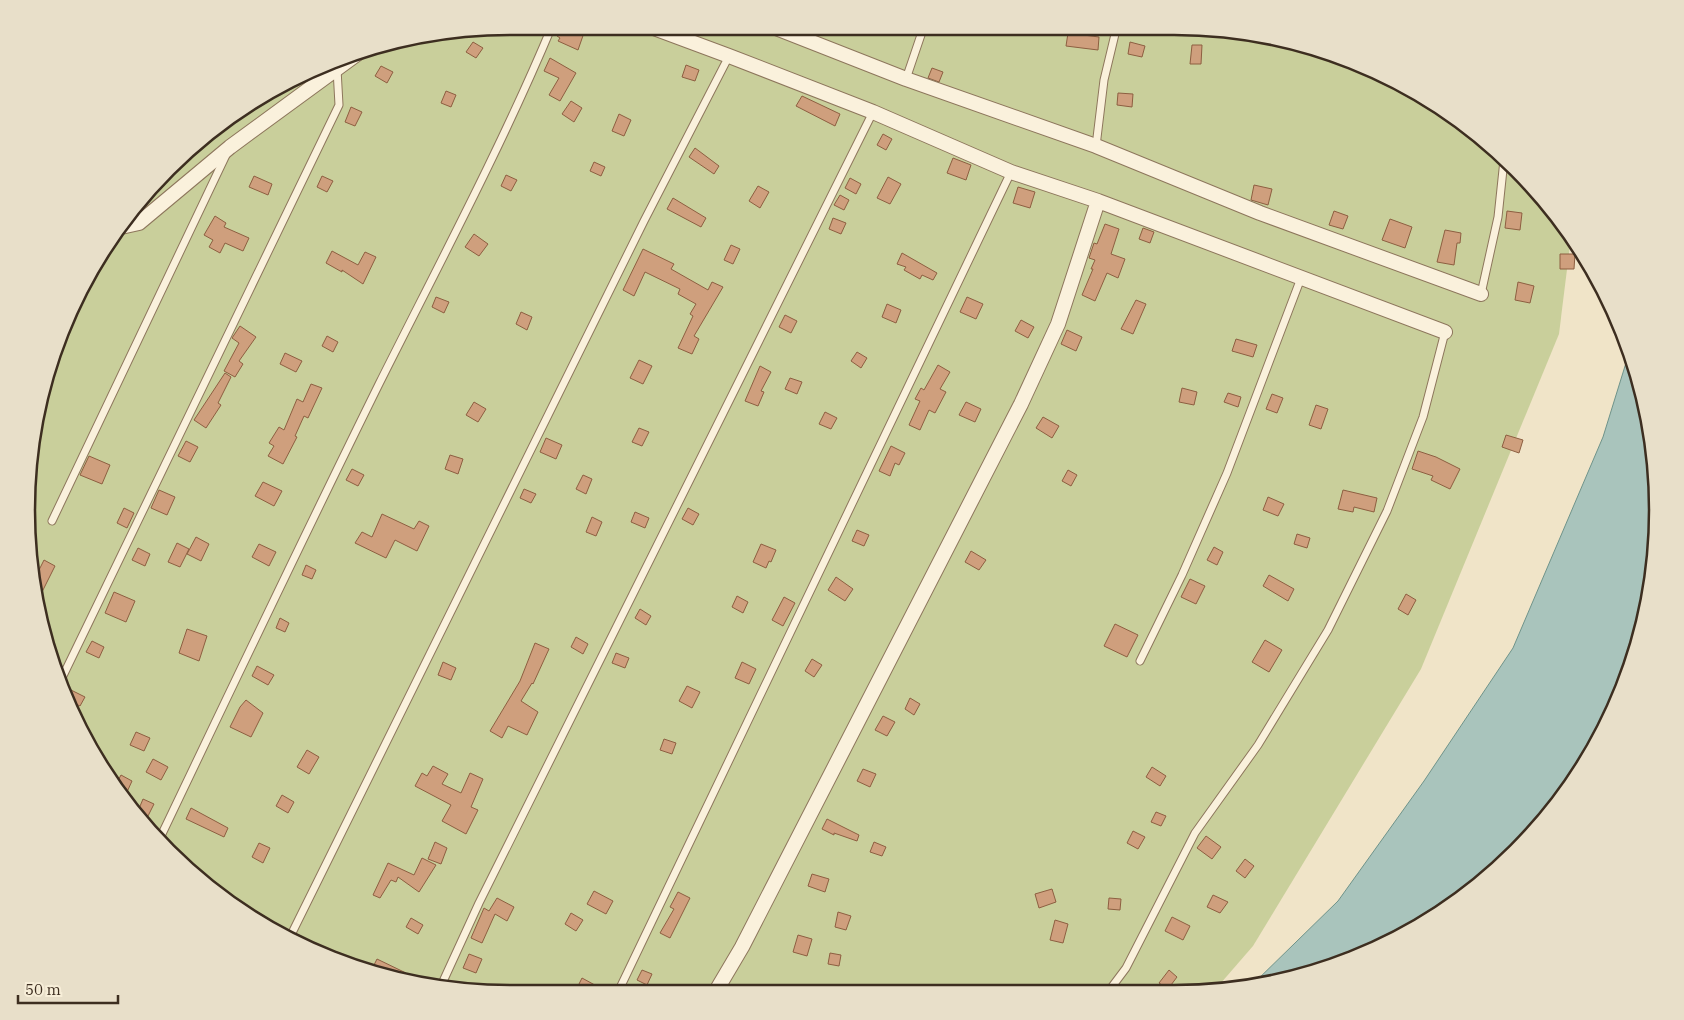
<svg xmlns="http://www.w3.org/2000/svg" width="1684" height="1020" viewBox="0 0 1684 1020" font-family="'IBM Plex Serif',serif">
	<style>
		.green { fill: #c9cf9b }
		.water { fill: #a9c4bc; stroke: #6f938a }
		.building { fill: #cf9f7d; stroke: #8d5f41 }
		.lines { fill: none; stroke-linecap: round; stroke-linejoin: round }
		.service-casing { stroke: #8d765c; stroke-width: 9 }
		.minor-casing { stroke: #8d765c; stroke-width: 16 }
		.service { stroke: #faf1dc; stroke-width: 7 }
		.minor { stroke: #faf1dc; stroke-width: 14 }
		.rim { fill: none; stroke: #3d2e20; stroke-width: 2.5 }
	</style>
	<rect width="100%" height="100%" fill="#f0e4c8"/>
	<path class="green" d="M510,26l727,4 122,33 109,63 70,65 33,46 -12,97 -138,335 -168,277 -39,45 -8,2 -759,-3 -122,-33 -109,-63 -108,-115 -56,-114 -26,-155 26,-155 56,-114 108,-115 139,-74z"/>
	<path class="water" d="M1630,350l24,97 3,94 -16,94 -33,89 -50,80 -65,70 -77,55 -117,48 -47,8 86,-84 86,-120 89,-133 90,-211z"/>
	<path class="building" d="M562,27h24l-8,23 -20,-9 2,-3 -3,-2z
		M1068,33l31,4 -1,13 -32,-4z
		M473,42l10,6 -7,10 -10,-6z
		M1130,42l15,4 -3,11 -14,-3z
		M1192,45h10l-1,19h-11z
		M550,58l26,15 -16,28 -11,-6 10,-17 -15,-7z
		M686,65l13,5 -4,11 -13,-4z
		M381,66l12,6 -6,11 -12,-7z
		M932,68l11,4 -4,10 -11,-4z
		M446,91l10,4 -5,12 -10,-4z
		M1118,93l15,1 -1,13 -15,-2z
		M802,96l38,18 -5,12 -39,-20z
		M571,101l11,7 -8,14 -12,-8z
		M351,107l11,5 -7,14 -10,-4z
		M619,114l12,6 -7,16 -12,-5z
		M883,134l9,5 -6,11 -9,-5z
		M695,148l24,18 -5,8 -25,-17z
		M953,158l18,7 -5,15 -19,-7z
		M594,162l11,5 -4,9 -11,-5z
		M506,175l11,5 -6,11 -10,-5z
		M254,176l18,8 -4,11 -19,-8z
		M322,176l11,5 -6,11 -10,-5z
		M888,177l13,7 -11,20 -13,-6z
		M850,178l11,6 -5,10 -11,-6z
		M1254,185l18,4 -4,16 -17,-5z
		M758,186l11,6 -9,16 -11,-7z
		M1018,187l17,5 -5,16 -17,-5z
		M840,195l9,5 -5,10 -10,-5z
		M673,198l33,20 -5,9 -34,-18z
		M1334,211l14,5 -5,13 -14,-4z
		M1507,211l15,2 -2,17 -15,-2z
		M215,216l11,7 -2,4 25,11 -6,13 -18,-8 -5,10 -11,-6 4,-7 -9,-5z
		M833,218l13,5 -5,11 -12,-5z
		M1390,219l22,8 -7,21 -23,-8z
		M1105,224l14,5 -8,25 14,5 -7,19 -11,-5 -12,28 -13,-6 11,-26h-2l4,-9 -6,-2 5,-15 3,1z
		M1143,228l11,4 -4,11 -11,-4z
		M1445,230l16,3 -1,10h-3l-3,22 -17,-3z
		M474,234l14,10 -9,12 -14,-9z
		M731,245l9,4 -7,15 -9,-4z
		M643,249l31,15 -3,5 37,21 4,-8 11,5 -29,49 5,3 -7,15 -14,-6 15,-32 -3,-2 6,-10 -18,-10 2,-5 -35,-17 -11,24 -11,-6z
		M332,251l26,14 7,-13 11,5 -13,27 -21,-14v2l-16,-9z
		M902,253l35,20 -4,7 -11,-5 -2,4 -16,-9 2,-3 -9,-3z
		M1560,254h15l-1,15h-14z
		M1518,282l16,4 -4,17 -15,-3z
		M436,297l13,5 -5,11 -12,-6z
		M967,297l16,7 -7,15 -16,-7z
		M1136,300l10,4 -13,30 -12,-5z
		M887,304l14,6 -5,13 -14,-6z
		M521,312l11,5 -5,13 -11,-6z
		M785,315l12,6 -6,12 -12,-6z
		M1021,320l13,7 -6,11 -13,-7z
		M240,326l16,11 -17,24 4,3 -8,13 -11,-6 15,-28 -7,-5z
		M1067,330l15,7 -6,14 -15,-7z
		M327,336l11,6 -5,10 -11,-6z
		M1236,339l21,6 -4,12 -21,-6z
		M857,352l10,6 -6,10 -10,-7z
		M285,353l17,8 -6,11 -16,-8z
		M639,360l13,6 -9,18 -13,-6z
		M938,365l12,7 -10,17 6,3 -11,21 -6,-3 -9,20 -11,-5 11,-24 -5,-2 6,-11 3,2z
		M760,366l11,6 -10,19 3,1 -6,14 -13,-5z
		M225,373l6,4 -13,26 3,2 -15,23 -12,-8z
		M790,378l12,4 -5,12 -12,-5z
		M311,384l11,4 -14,30 -4,-2 -9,20 2,1 -14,27 -15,-8 6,-10 -5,-3 10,-16 5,3 13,-31 6,3z
		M1182,388l15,4 -3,13 -15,-3z
		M1228,393l13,4 -3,10 -14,-5z
		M1272,394l11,4 -6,15 -11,-4z
		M474,402l12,7 -8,13 -12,-7z
		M966,402l15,7 -6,13 -16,-7z
		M1316,405l12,4 -7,20 -12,-4z
		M825,412l12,6 -6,11 -12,-5z
		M1043,417l16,9 -7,12 -16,-10z
		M639,428l10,4 -7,14 -10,-4z
		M1506,435l17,5 -4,13 -17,-6z
		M546,438l16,7 -6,14 -16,-7z
		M186,441l12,6 -8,15 -12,-6z
		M891,446l14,7 -6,12 -4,-2 -5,13 -11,-5z
		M1418,451l18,6 24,12 -10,20 -19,-9 2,-4 -21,-7z
		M450,455l13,4 -5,15 -13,-5z
		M89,456l21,9 -8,19 -22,-9z
		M352,469l12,6 -6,11 -12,-6z
		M1068,470l9,5 -6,11 -9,-5z
		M583,475l9,4 -6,15 -10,-5z
		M263,482l19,9 -8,15 -19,-10z
		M524,489l12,5 -5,9 -11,-5z
		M159,490l16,7 -8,18 -16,-7z
		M1343,490l34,8 -3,14 -20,-5 -1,5 -15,-3z
		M1268,497l16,7 -6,12 -15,-6z
		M124,508l10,5 -7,15 -10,-5z
		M688,508l11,6 -6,11 -11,-6z
		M635,512l14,6 -4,10 -14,-6z
		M382,514l32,15 5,-8 10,5 -12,25 -22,-11 -9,18 -31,-15 7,-11 10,5z
		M592,517l10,5 -6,14 -10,-4z
		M857,530l12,5 -5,11 -12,-5z
		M1297,534l13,4 -3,10 -13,-4z
		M196,537l13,7 -8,17 -14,-7z
		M177,543l12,6 -9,18 -12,-5z
		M259,544l17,8 -7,14 -17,-9z
		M761,544l15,6 -5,12 -2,-1 -3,7 -13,-6z
		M1214,547l9,5 -6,13 -10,-5z
		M138,548l12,6 -5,12 -13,-6z
		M971,551l15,9 -7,10 -14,-8z
		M44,560l11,6 -15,30 -3,-22z
		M306,565l10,5 -4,9 -10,-4z
		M1269,575l25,14 -6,12 -25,-15z
		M836,577l17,12 -8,12 -17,-11z
		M1190,579l15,7 -9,18 -15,-7z
		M114,592l21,9 -9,21 -21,-9z
		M1406,594l10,6 -8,15 -10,-6z
		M737,596l11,6 -5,11 -11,-6z
		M784,597l11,6 -12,23 -11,-6z
		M640,609l11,7 -5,9 -11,-7z
		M280,618l9,5 -4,9 -9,-4z
		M1115,624l23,11 -11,22 -23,-11z
		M187,629l20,7 -8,25 -20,-8z
		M576,637l12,7 -5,10 -12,-7z
		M1265,640l17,10 -13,22 -17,-10z
		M92,641l12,6 -5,11 -13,-6z
		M535,643l14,6 -16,35 -1,-1 -11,18 17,11 -11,23 -19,-9 -6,12 -12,-7 30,-50z
		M616,653l13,5 -4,10 -13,-5z
		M812,659l10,6 -8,12 -9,-6z
		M443,662l13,6 -5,12 -13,-5z
		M742,662l14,7 -7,15 -14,-6z
		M257,666l17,9 -6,10 -16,-9z
		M687,686l13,6 -8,16 -13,-7z
		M71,690l14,7 -5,9 -10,-5 -3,-5z
		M910,698l10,6 -6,11 -9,-6z
		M246,700l17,13 -12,24 -21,-10 10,-20z
		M883,716l12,6 -8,14 -12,-6z
		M136,732l14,6 -6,13 -14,-6z
		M664,739l12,4 -4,11 -12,-4z
		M307,750l12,7 -10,17 -12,-7z
		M153,759l15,8 -7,13 -15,-8z
		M433,766l15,8 -6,10 19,9 9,-20 13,6 -12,28 7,3 -12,24 -24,-13 9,-16 -36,-19 7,-13 5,3z
		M1152,767l14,9 -6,10 -14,-9z
		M863,769l13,5 -6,13 -13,-6z
		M121,775l11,6 -5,11 -12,-6z
		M282,795l12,7 -6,11 -12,-7z
		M143,799l11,5 -6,12 -10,-5z
		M191,808l37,20 -4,9 -38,-18z
		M1156,812l10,4 -5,10 -10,-4z
		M827,819l32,16 -2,6 -23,-8v2l-12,-6z
		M1133,831l12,6 -7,12 -11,-6z
		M1206,836l15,11 -9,12 -15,-11z
		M435,842l12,6 -6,16 -13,-5z
		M874,842l12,5 -4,9 -12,-4z
		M259,843l11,5 -7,15 -11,-6z
		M422,858l14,7 -17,27 -21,-15 -2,5 -5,-2 -11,18 -7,-3 15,-32 26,12z
		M1245,859l9,7 -9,12 -9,-7z
		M812,874l17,5 -4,13 -17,-6z
		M1052,889l4,13 -17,6 -4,-14z
		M594,891l19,10 -7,13 -19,-10z
		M678,892l12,6 -20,40 -10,-5 14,-24 -4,-2z
		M1213,895l15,7 -8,11 -13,-6z
		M497,898l17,9 -7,14 -12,-7 -13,29 -11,-5 13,-30 5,3z
		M1109,898l12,1 -1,11 -12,-1z
		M838,912l13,4 -5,14 -11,-3z
		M571,913l12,7 -7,11 -11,-7z
		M1172,917l18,9 -7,14 -18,-9z
		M411,918l12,7 -5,9 -12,-7z
		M1055,920l13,4 -5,19 -13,-3z
		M798,935l14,4 -5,17 -14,-4z
		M830,953l11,2 -2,11 -11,-2z
		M469,954l13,5 -6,14 -13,-5z
		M377,959l29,14 -2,5 -32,-9z
		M642,970l10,4 -5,11 -10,-5z
		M1169,970l8,7 -9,12 -9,-6z
		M582,978l22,12h-28z"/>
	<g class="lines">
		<g class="service-casing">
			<path id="service" d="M906,79l17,-50
				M1096,146l8,-66 12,-50
				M1481,294l17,-77 6,-57
				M52,521l174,-366
				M1140,661l42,-86 45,-102 74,-195
				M60,682l279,-577 -2,-36
				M161,836c72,-151 144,-302 218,-452 59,-118 122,-236 173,-358
				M290,937l354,-716 85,-165
				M440,988l39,-85 394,-791
				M619,990l392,-818
				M1108,992l18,-24 69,-135 63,-88 70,-115 59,-119 36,-94 22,-85"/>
		</g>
		<g class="minor-casing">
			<path id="minor" d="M651,27l78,29 144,56 138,60 87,29 347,131
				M776,28l130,51 190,67 164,67 221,81
				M121,227l18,-4 91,-76 131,-96
				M716,991l26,-44 279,-543 37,-80 40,-123"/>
		</g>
		<use href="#service" class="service"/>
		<use href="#minor" class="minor"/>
	</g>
	<path d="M0 0H1684V1020H0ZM510 35H1174A475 475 0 0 1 1649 510V510A475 475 0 0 1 1174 985H510A475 475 0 0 1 35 510V510A475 475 0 0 1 510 35Z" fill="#e8dfc9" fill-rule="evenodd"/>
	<path class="rim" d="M510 35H1174A475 475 0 0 1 1649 510V510A475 475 0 0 1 1174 985H510A475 475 0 0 1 35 510V510A475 475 0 0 1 510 35Z"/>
	<path d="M18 995v8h100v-8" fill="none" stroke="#3d2e20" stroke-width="2.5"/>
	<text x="25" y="995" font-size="15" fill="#3d2e20" stroke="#f7eed8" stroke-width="4" paint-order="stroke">50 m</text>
</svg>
